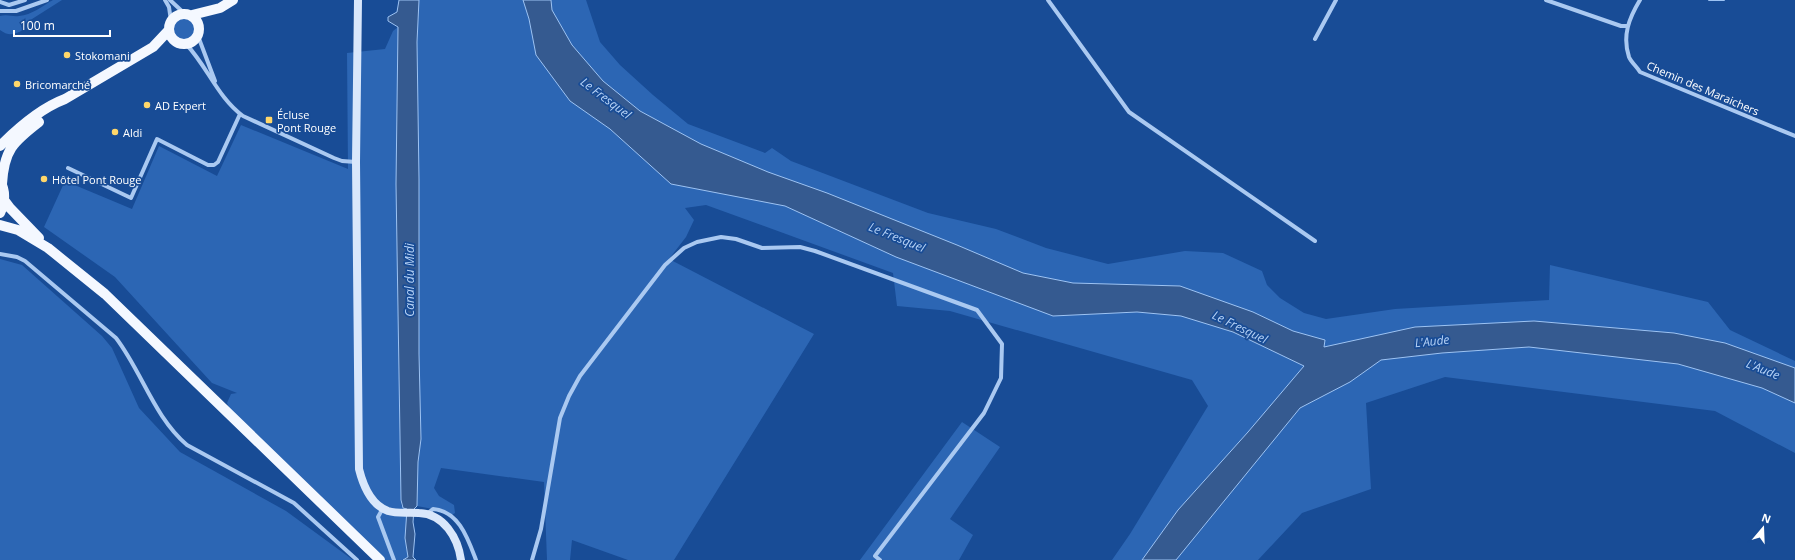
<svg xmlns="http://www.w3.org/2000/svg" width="1795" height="560" viewBox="0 0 1795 560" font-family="'Open Sans',sans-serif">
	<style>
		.green { fill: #2c66b4 }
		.water { fill: #355a90; stroke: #9dc3f3 }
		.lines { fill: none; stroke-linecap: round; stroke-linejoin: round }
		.stream { stroke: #9dc3f3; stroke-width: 2 }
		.street { stroke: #aac9f1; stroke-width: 4 }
		.secondary { stroke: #d9e7fb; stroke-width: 8 }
		.primary { stroke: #f4f8ff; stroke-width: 10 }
		.poi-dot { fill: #ffd76a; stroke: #184c96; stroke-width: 1.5 }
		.labels { text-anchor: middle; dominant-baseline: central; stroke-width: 3.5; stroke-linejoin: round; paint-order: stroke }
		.poi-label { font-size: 11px; fill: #fff; stroke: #184c96; text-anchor: start }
		.street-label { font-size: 11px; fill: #fff; stroke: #184c96 }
		.water-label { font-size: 12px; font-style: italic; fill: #b7d3f7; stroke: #184c96 }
	</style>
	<rect width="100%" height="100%" fill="#184c96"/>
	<path class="green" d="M53,0h9l-41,26 2,4c-9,5 -15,6 -23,0v-14c8,-2 12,1 19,0 13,-1 23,-10 34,-16z
		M419,0h167l14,42 20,23 33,30 35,29 77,29 7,-5 19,13 137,52 68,16 50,19 62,16 77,-13 38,2 39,18 5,14 13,13 24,15 22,6 69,-10 154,-9 1,-35 158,37 22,28 65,31v92l-80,-42 -270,-34 -79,26 5,86 -69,24 -44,47h-146l18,-26 78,-128 -16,-26 -242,-69 -53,-5 -4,-33 -187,-68 -21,3 9,12 -8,17 -17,22 145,75 -140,226h-46l-56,-20 -2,20h-23l-3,-78 -103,-14 -7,20 5,8 15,9 1,8 -5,3 -17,-7 -16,-3 1,-44 3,-23 -2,-85 -2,-312z
		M173 29a12 12 0 1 1 24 0a12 12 0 1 1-24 0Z
		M398,27l-2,157 5,321 2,3 4,1 1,48 -6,3h-22l-147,-144 -6,-13 4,-9 6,-1 -25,-10 -97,-106 -71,-50 21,-46 67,28 27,-63 58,30 24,-51 107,44 -1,-116 38,-4 8,-18z
		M0,259l22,6 80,71 10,12 27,60 41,44 106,59 67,49h-353z
		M962,422l38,25 -50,72 23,16 -14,25h-99z"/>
	<path class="water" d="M399,0h20l-2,42 2,137v175l2,85 -3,23 -1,44 -3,3 -1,13 2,12 -2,23 3,3h-13l5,-3 -3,-19 2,-29 -4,-1 -2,-8 -5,-316 2,-157 -10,-6v-4l9,-5z
		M523,0h28l1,10 20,35 31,36 37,30 61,33 67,28 59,21 130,52 66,28 50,10 107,3 73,26 40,19 32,9 -1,7 91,-20 119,-6 140,12 51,10 70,25v35l-33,-15 -84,-24 -149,-17 -87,6 -61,7 -31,22 -50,26 -124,152h-34l36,-50 70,-78 56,-66 -71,-34 -52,-16 -44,-4 -84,4 -157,-59 -111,-51 -114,-22 -61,-55 -40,-28 -34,-46 -7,-36z"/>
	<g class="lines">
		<path class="stream" d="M1709,0h15"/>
		<path class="street" d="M165,0l4,7 2,14
			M170,0l15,14
			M1048,0l81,112 186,129
			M1546,0l75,26h6
			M1640,0c-11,18 -18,36 -11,57 2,5 8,10 11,15l155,64
			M0,2l9,3 16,-5
			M0,11h16l31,-11
			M198,36l17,45
			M1315,39l21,-39
			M186,44c21,22 32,54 57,72l91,42 8,3 14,1
			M68,168l63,30 26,-59 51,26h6l4,-3 22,-48
			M0,254l17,3 8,4 91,77c26,34 38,79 71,107l107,58 63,57
			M383,508l-5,9 16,43
			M427,514l6,-5c26,2 35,30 43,51
			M532,560l9,-31 19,-111 9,-22 11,-20 85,-111 19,-17 13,-6 24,-5 15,2 26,9 38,-1 15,4 162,59 25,34 -1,34 -17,35 -109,143 5,4"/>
		<path class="secondary" d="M358,0l-2,162 3,307c4,16 12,36 29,42 10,3 21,1 31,2 25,1 39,25 42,47"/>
		<path class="primary" d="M169 29a15 15 0 1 1 30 0a15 15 0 1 1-30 0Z
			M192,15l28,-7 13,-8
			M0,146c18,-18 41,-38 65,-47l88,-52 16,-17
			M0,181c6,10 5,22 0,32
			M2,184c2,-34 11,-42 37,-62
			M4,200l6,8 29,30
			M0,225l18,5 30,18 57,46 275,266"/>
	</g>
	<g class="poi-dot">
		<circle cx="67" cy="55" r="4"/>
		<circle cx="17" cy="84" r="4"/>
		<circle cx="147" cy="105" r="4"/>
		<rect x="265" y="116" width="8" height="8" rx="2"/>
		<circle cx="115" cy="132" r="4"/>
		<circle cx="44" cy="179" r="4"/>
	</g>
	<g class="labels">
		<g class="poi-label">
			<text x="75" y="55">Stokomani</text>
			<text x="25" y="84">Bricomarché</text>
			<text x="155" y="105">AD Expert</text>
			<text x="277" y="114">Écluse<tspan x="277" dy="13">Pont Rouge</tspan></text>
			<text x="123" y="132">Aldi</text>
			<text x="52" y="179">Hôtel Pont Rouge</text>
		</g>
		<g class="street-label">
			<text transform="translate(1703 88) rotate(23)">Chemin des Maraichers</text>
		</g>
		<g class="water-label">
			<text transform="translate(606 98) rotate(37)">Le Fresquel</text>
			<text transform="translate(897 237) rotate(22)">Le Fresquel</text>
			<text transform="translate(409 280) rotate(-90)">Canal du Midi</text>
			<text transform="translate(1240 327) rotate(26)">Le Fresquel</text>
			<text transform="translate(1432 341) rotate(-6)">L'Aude</text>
			<text transform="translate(1763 369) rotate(22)">L'Aude</text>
		</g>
	</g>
	<g transform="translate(1763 528) rotate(19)" stroke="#184c96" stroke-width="3" paint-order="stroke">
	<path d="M0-3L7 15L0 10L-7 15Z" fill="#ffffff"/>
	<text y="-6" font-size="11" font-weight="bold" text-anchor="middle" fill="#ffffff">N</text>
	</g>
	<path d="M14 30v6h96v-6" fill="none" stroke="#ffffff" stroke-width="2"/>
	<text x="20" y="30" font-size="12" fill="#ffffff" stroke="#184c96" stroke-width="3" paint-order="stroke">100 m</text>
</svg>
